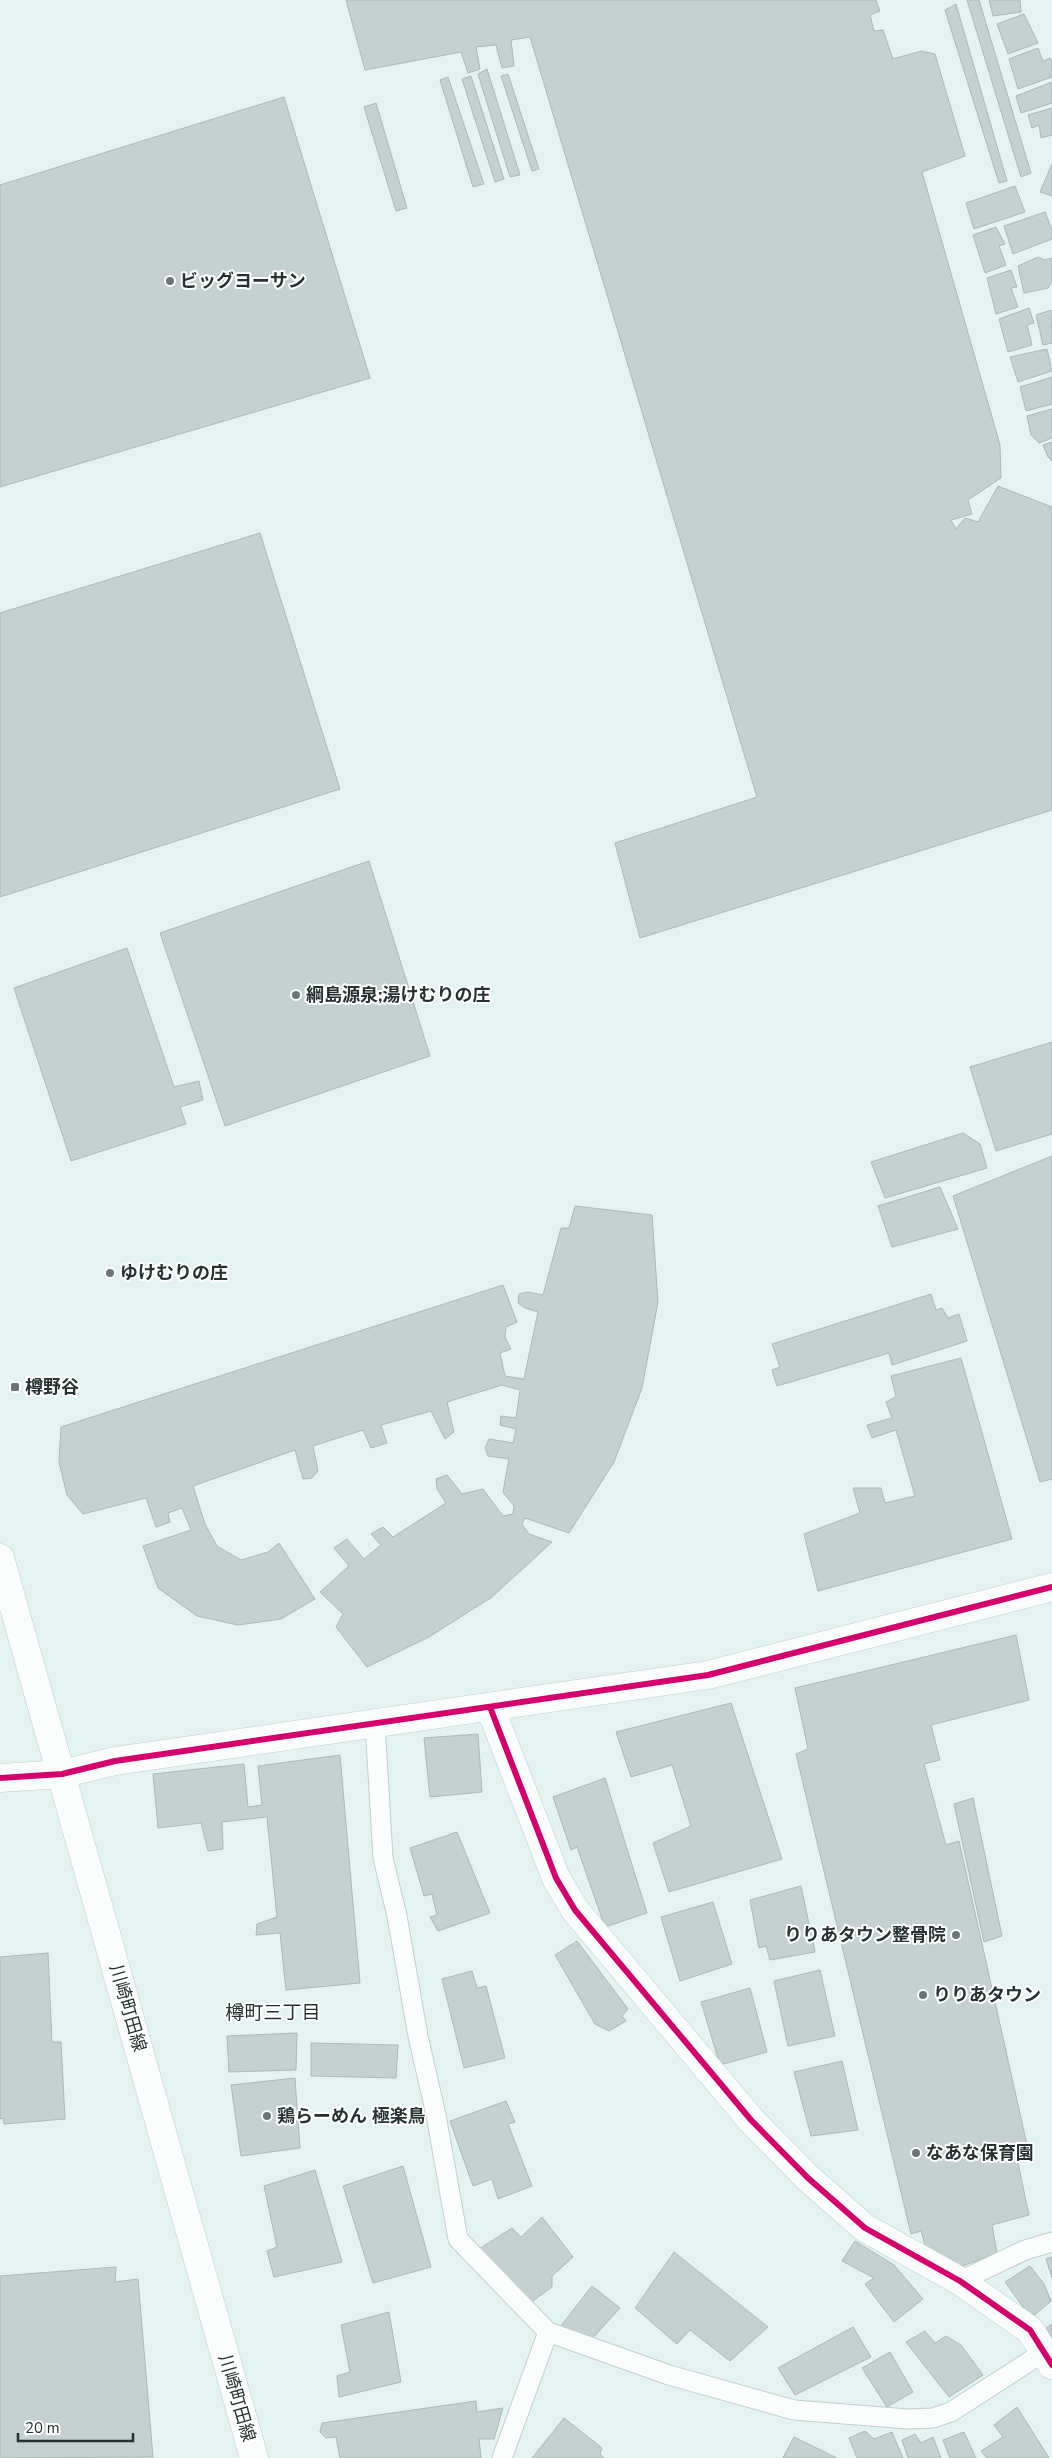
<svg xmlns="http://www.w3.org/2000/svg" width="1052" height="2458" viewBox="0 0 1052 2458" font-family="'Nunito Sans','Noto Sans JP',sans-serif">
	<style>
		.building { fill: #c4d1d0; stroke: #abb8b7 }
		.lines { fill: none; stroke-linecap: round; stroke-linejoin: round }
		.lane-casing { stroke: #c1cfce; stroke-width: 21 }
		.street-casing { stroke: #c1cfce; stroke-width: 29 }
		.secondary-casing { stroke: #c1cfce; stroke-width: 29 }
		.lane { stroke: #fbfdfd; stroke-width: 19 }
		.street { stroke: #fbfdfd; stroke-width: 28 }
		.secondary { stroke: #fbfdfd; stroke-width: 28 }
		.cycleway-casing { stroke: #fff; stroke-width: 9 }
		.cycleway { stroke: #d6006c; stroke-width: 6 }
		.poi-dot { fill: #687675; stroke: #fff; stroke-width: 2 }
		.labels { text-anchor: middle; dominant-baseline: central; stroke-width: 4; stroke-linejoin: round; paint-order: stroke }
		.poi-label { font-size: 18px; font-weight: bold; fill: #263231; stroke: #fff; text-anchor: start }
		.street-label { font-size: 18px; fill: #263231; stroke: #fff }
		.neighbourhood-label { font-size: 19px; fill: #263231; stroke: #fff }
	</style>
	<rect width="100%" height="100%" fill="#e3f3f2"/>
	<path class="building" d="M346,0h530l4,11 -10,4 4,16 9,-1 10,29 28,-8 14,3 30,102 -43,16 78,273 1,33 -33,22 4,14 -21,6 5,9 9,-11 13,4 20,-36 54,21v303l-412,128 -25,-95 142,-46 -227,-760 -19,3 3,26 -12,2 -6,-23 -20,2 4,22 -12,4 -7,-21 -96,18z
		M967,0h12l52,173 -10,4z
		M989,0h31l1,12 -28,4z
		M956,4l51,177 -8,2 -54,-173z
		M1024,14l14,29 -30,11 -11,-30z
		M1038,48l5,13 7,-3 2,3v16l-34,12 -9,-30z
		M487,69l33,106 -10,2 -32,-103z
		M508,74l31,95 -7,2 -31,-95z
		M471,76l33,103 -9,3 -33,-103z
		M448,77l36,107 -11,3 -33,-107z
		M1052,82v21l-31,10 -5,-17z
		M284,97l86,281 -370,109v-302z
		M376,103l31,105 -11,3 -32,-104z
		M1052,108v27l-11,3 -2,-13 -7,3 -4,-13z
		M1052,164v32l-12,-4z
		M1015,186l10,26 -51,17 -8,-26z
		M1045,212l7,18v9l-39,15 -9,-28z
		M996,227l9,17 -6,2 7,19 -21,8 -12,-38z
		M1038,257l7,3 7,-2v23l-4,7 -24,5 -6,-27z
		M1011,270l6,17 -6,1 7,19 -22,7 -9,-36z
		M1029,308l5,15 -7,2 5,20 -24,7 -9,-33z
		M1051,310l1,33 -9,2 -7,-30z
		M1047,349l5,22 -34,11 -8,-25z
		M1052,377v27l-26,7 -6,-24z
		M1052,409v29l-13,5 -8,-8 -4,-19z
		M1052,442v19l-4,-4 -5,-12z
		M260,533l80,256 -340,108v-284z
		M369,861l61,195 -205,70 -65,-193z
		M127,948l47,139 25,-6 4,19 -23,7 6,17 -115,37 -57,-173z
		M1052,1042v92l-56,17 -26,-84z
		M963,1133l17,11 7,24 -102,30 -14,-36z
		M1052,1156v323l-12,3 -87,-286z
		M940,1187l18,42 -66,18 -14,-41z
		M575,1206l77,9 6,87 -16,86 -28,74 -45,71 -44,-15 -3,6 7,10 23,8 -60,55 -63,40 -62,30 -31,-40 7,-13 -23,-22 29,-26 -15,-18 13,-9 17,20 17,-14 -10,-11 12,-7 10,10 53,-34 -9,-14 -1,-10 11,-4 15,19 21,-5 20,27 10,-2 1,-8 -11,-14 6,-33 -21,-3 -3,-8 4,-9 24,4 3,-14 -16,-4 1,-9 15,2 4,-28 -18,-5 -55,17 7,30 -9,7 -14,-28 -50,14 6,18 -16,5 -8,-18 -50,16 5,25 -6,7 -9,1 -8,-29 -102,36 12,38 12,22 24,14 27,-8 11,-9 36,56 -34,20 -43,6 -41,-9 -39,-28 -15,-42 48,-16 -9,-22 -14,5 2,9 -14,5 -10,-29 -63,16 -16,-19 -8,-33 2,-35 442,-142 14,37 -11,5 -1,10 6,12 -11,4 5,23 19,3 14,-67 -13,-4 -7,-5 1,-9 9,-2 15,3 18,-67h8z
		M931,1294l5,16 6,-2 6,10 11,-4 8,27 -75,24 -3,-12 -112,33 -5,-16 8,-3 -8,-23z
		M961,1358l51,181 -194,52 -14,-57 56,-21 -7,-25h28l4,15 30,-7 -19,-66 -24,8 -5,-13 25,-7 -6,-16 10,-5 -5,-21z
		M1016,1635l13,65 -98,25 9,35 -16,4 22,81 13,-4 68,304 -13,-1 15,71 -37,10 5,28 -40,15 -30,-17 -6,-20 -10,3 -115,-480 12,-5 -13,-61z
		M731,1703l51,156 -113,33 -16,-49 38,-17 -19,-61 -41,12 -15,-45z
		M478,1734l4,58 -52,5 -6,-59z
		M340,1755l20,228 -74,7 -6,-57 -24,2 1,-11 20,-7 -10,-100 -45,5 1,27 -15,2 -7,-28 -43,5 -5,-54 91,-10 4,43 14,-2 -4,-39z
		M605,1778l42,135 -42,14 -28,-80 -6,3 -18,-53z
		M973,1798l29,138 -18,6 -30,-138z
		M457,1832l33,81 -52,18 -8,-14 7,-2 -5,-21 -8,2 -14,-48z
		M801,1886l14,66 -45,8 -4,-14 -7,2 -9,-48z
		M713,1902l19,62 -52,17 -19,-64z
		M577,1941l51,68 -6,7 4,5 -17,10 -14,-7 -40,-69z
		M48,1953l4,89h9l4,77 -61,5 -1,-6 -3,1v-162z
		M820,1970l15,66 -47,10 -14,-65z
		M472,1971l5,17 9,-2 19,72 -41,10 -22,-89z
		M750,1988l17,64 -47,13 -19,-63z
		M297,2033l-1,37 -67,2 -2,-36z
		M311,2043l87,2 -2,33 -85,-2z
		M842,2061l16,69 -47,6 -17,-64z
		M295,2078l5,70 -59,8 -10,-71z
		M506,2101l9,21 -7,2 24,62 -34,13 -6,-20 -19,7 -23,-65z
		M403,2166l28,101 -58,16 -30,-97z
		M315,2170l27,92 -68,15 -7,-26 10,-4 -13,-61z
		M542,2217l31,40 -21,19v11l-22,16 -51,-54 33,-21 9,9z
		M855,2241l39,24 29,34 -29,23 -29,-38 9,-6 -32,-17z
		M674,2252l94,75 -38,34 -40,-31 -13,14 -42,-36z
		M1052,2257v21l-6,-19z
		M1030,2266l14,18 7,17 -20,17 -26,-36z
		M116,2267l-1,15 23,-3 15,178 -153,1v-182z
		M592,2286l28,22 -29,32 -31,-13z
		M389,2312l12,70 -62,15 -2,-21 13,-4 -9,-47z
		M1052,2324v14l-6,-10z
		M853,2327l18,30 -76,38 -17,-27z
		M925,2331l10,12 11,-7 15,9 22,30 -34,22 -43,-55z
		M890,2352l23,40 -26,15 -25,-39z
		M476,2401l1,11 26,-4 -9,31h-15l2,19h-141l-4,-21 -10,1 -6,-6 2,-9z
		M1017,2407l32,51h-62l-6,-7 22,-14 -9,-12z
		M564,2418l38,30 -2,6 4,4h-72z
		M865,2431l9,8 18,-7 11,26h-46l-8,-20z
		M964,2432l12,26h-26l-7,-18z
		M915,2434l6,9 12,-6 8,21h-33l-6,-18z
		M794,2437l43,21h-54z"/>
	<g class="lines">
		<g class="lane-casing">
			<path id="lane" d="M375,1723l8,135 14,58 21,120 18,79 22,124 90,93 121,43 125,35 114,9 25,-1 18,-6 93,-60
				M960,2281l65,-31 27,-8
				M502,2458l46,-126"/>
		</g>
		<g class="street-casing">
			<path id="street" d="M490,1707l66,171 19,32 176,210 57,58 57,50 95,53 70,49 22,35
				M0,1778l62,-4 53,-13 593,-86 344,-88"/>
		</g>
		<g class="secondary-casing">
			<path id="secondary" d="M0,1558l254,900"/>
		</g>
		<use href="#lane" class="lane"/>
		<use href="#street" class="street"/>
		<use href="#secondary" class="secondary"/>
		<g class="cycleway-casing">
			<path id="cycleway" d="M490,1707l66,171 19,32 176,210 57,58 57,50 95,53 70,49 22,35
				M0,1778l62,-4 53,-13 593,-86 344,-88"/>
		</g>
		<use href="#cycleway" class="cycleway"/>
	</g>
	<g class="poi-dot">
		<circle cx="170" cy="281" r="5"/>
		<circle cx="296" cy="995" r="5"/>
		<circle cx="110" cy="1273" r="5"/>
		<rect x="10" y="1382" width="10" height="10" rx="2.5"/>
		<circle cx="956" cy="1935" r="5"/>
		<circle cx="923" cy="1995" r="5"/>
		<circle cx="267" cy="2116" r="5"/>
		<circle cx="916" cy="2153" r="5"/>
	</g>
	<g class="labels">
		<g class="poi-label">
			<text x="180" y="281">ビッグヨーサン</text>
			<text x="306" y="995">綱島源泉;湯けむりの庄</text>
			<text x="120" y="1273">ゆけむりの庄</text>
			<text x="25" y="1387">樽野谷</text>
			<text x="946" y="1935" text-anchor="end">りりあタウン整骨院</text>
			<text x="933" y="1995">りりあタウン</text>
			<text x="277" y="2116">鶏らーめん 極楽鳥</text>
			<text x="926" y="2153">なあな保育園</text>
		</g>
		<g class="street-label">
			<text transform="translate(128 2008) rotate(74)">川崎町田線</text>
			<text transform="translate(237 2398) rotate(74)">川崎町田線</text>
		</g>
		<g class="neighbourhood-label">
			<text x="273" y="2013">樽町三丁目</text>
		</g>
	</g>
	<path d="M18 2433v8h115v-8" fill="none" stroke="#263231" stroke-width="2.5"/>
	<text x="25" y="2433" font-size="15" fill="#263231" stroke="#ffffff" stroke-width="4" paint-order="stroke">20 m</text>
</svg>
